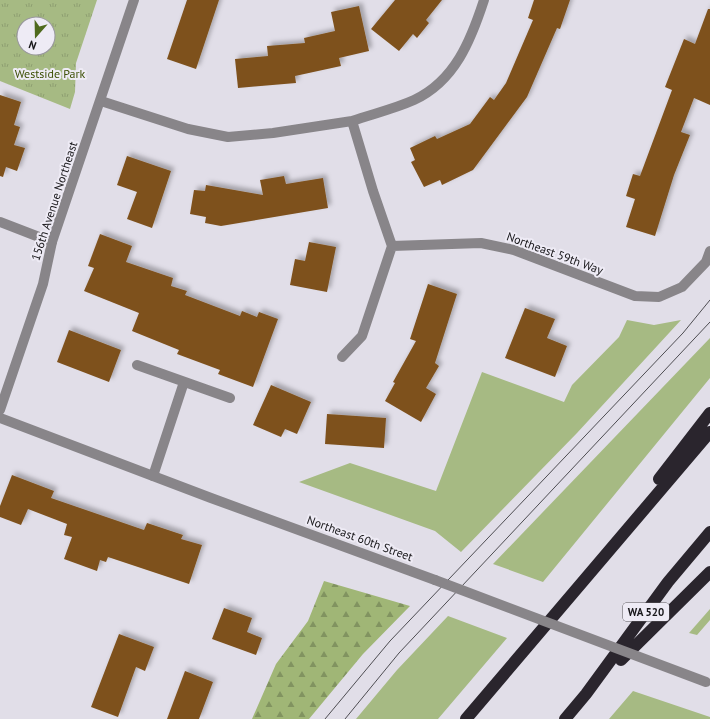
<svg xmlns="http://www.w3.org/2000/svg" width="710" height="719" viewBox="0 0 710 719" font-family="'PT Sans',sans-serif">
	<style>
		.grass { fill: #a6ba83 }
		.forest { fill: url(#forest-firs) }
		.park { fill: url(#park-tufts); fill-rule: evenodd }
		.building { fill: #7e511c; filter: url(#shadow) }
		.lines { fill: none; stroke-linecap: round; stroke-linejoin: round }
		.minor { stroke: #888589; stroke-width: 10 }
		.tertiary { stroke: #888589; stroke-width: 10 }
		.motorway { stroke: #2a252d; stroke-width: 12 }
		.tram { stroke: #4e4d52; stroke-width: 1 }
		.tertiary-bridge { stroke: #888589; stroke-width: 10 }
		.labels { text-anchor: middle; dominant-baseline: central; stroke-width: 4; stroke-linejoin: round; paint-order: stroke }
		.shield { fill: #eeebf5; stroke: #58565b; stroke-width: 1 }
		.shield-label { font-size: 11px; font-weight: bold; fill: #171619 }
		.park-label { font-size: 12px; fill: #3d5005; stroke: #eeebf5 }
		.street-label { font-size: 12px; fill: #171619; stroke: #eeebf5 }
	</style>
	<defs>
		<pattern id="forest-firs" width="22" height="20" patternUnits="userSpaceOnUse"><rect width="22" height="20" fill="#a0b676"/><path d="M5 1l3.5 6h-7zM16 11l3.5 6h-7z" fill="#819360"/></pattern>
		<pattern id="park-tufts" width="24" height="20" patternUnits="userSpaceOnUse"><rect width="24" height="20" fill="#a6ba83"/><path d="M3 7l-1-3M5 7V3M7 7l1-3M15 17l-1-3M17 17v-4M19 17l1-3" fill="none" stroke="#8e9f71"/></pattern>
		<filter id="shadow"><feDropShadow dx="3.5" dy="-3.5" stdDeviation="2" flood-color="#0004"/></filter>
	</defs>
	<rect width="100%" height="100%" fill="#e1dee8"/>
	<path class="grass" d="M627,320l27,5 27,-5 -104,113 -116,119 -26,-21 -136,-49 51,-19 86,28 46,-119 82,30 8,-17 47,-48z
		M710,338v40l-167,204 -50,-18z
		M710,609v11l-13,15 -8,-2z
		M448,616l59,22 -69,81h-82l41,-49z
		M633,691l77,26v2h-101z"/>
	<path class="forest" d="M324,581l86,25 -47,48 -54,65h-57l24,-55 32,-43z"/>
	<path class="park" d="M0,0h97l-21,63 -1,29 -5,17 -70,-28zM24,24h24v24h-24z"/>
	<path class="building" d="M187,0h32l-23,69 -29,-10z
		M395,0h47l-16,20 3,3 -12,15 -4,-4 -14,17 -28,-22z
		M534,0h36l-10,29 -3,-1 -30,69 -54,73 -31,15 -2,-5 -16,7 -13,-25 4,-2 -5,-12 25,-12 2,3 33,-15 20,-27 4,3 12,-17 27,-63 -5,-2z
		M359,6l10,45 -30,7 2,8 -46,10 1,7 -58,5 -3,-29 33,-3 -1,-10 38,-3 -1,-5 31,-7 -4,-19z
		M708,9h2v96l-16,-7 -13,34 9,3 -16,40 -19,61 -29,-9 9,-28 -9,-3 7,-22 7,2 32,-86 -7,-3 19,-48 11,5z
		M0,95l21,7 -7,23 6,2 -6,18 11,3 -8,23 -11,-4 -3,10 -3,-1z
		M127,156l44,15 -19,57 -25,-9 10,-27 -20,-7z
		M284,176l2,8 37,-6 5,30 -107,18 -16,-3 1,-6 -16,-3 4,-24 11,1 1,-6 57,10 -3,-15z
		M100,234l32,12 -6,16 47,16 -2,8 16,5 -2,4 55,21 2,-5 15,6 2,-5 19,7 -25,68 -35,-13 2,-4 -43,-16 2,-4 -47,-19 7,-18 -55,-22 10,-23 -6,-2z
		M309,242l27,5 -9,45 -37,-7 5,-26 10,2z
		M428,284l29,10 -22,69 4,3 -13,22 10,6 -15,28 -36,-21 10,-18 -2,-1 23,-41 -6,-2z
		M525,308l30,11 -8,19 20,8 -12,31 -50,-19z
		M69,330l52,20 -12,32 -52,-20z
		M271,385l40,17 -14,32 -12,-5 -4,8 -28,-12z
		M327,414l59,4 -2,30 -59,-4z
		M12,475l42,16 -3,7 93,32 3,-7 36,12 -2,4 21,6 -13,39 -81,-27 -2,5 -6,-2 -3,11 -33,-12 8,-22 -8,-2 3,-11 -39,-15 -7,16 -21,-8v-11z
		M224,608l28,10 -5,14 15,6 -6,17 -44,-16z
		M119,634l35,13 -9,24 -9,-4 -18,50 -27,-10z
		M185,671l28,11 -14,37h-32z"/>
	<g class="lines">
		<path class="minor" d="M101,101l87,28 40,8 45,-4 79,-12
			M0,222l52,20
			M392,246l89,-3 33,7 121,46 24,1 23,-10 24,-25 4,-11
			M342,357l20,-21 30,-90 -19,-55 -21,-70c20,-7 42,-12 62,-21 41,-19 57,-60 70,-100
			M137,365l93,33
			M153,476l31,-94"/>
		<path class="tertiary" d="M0,410l43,-126 9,-42 82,-242
			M0,418l211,80 224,82"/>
		<path class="motorway" d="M659,479l51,-66
			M621,660l89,-88
			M466,719l244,-287
			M565,719l21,-25 82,-112 42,-50"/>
		<path class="tram" d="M325,719l65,-78 293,-308 27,-33
			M345,719l54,-66 311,-331"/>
		<path class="tertiary-bridge" d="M435,580l271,102"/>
	</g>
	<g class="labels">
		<rect class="shield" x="623" y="603" width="46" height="18" rx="3"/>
		<g class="shield-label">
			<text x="646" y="612">WA 520</text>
		</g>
		<g class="park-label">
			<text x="50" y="73">Westside Park</text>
		</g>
		<g class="street-label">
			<text transform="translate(54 201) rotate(-72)">156th Avenue Northeast</text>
			<text transform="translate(555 253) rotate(20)">Northeast 59th Way</text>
			<text transform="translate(360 538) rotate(20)">Northeast 60th Street</text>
		</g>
	</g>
	<g transform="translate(36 36) rotate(200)"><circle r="19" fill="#eeebf5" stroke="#98969d"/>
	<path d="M0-3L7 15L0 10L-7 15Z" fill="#4f6a1d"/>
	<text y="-6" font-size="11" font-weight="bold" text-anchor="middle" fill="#171619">N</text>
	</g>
</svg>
